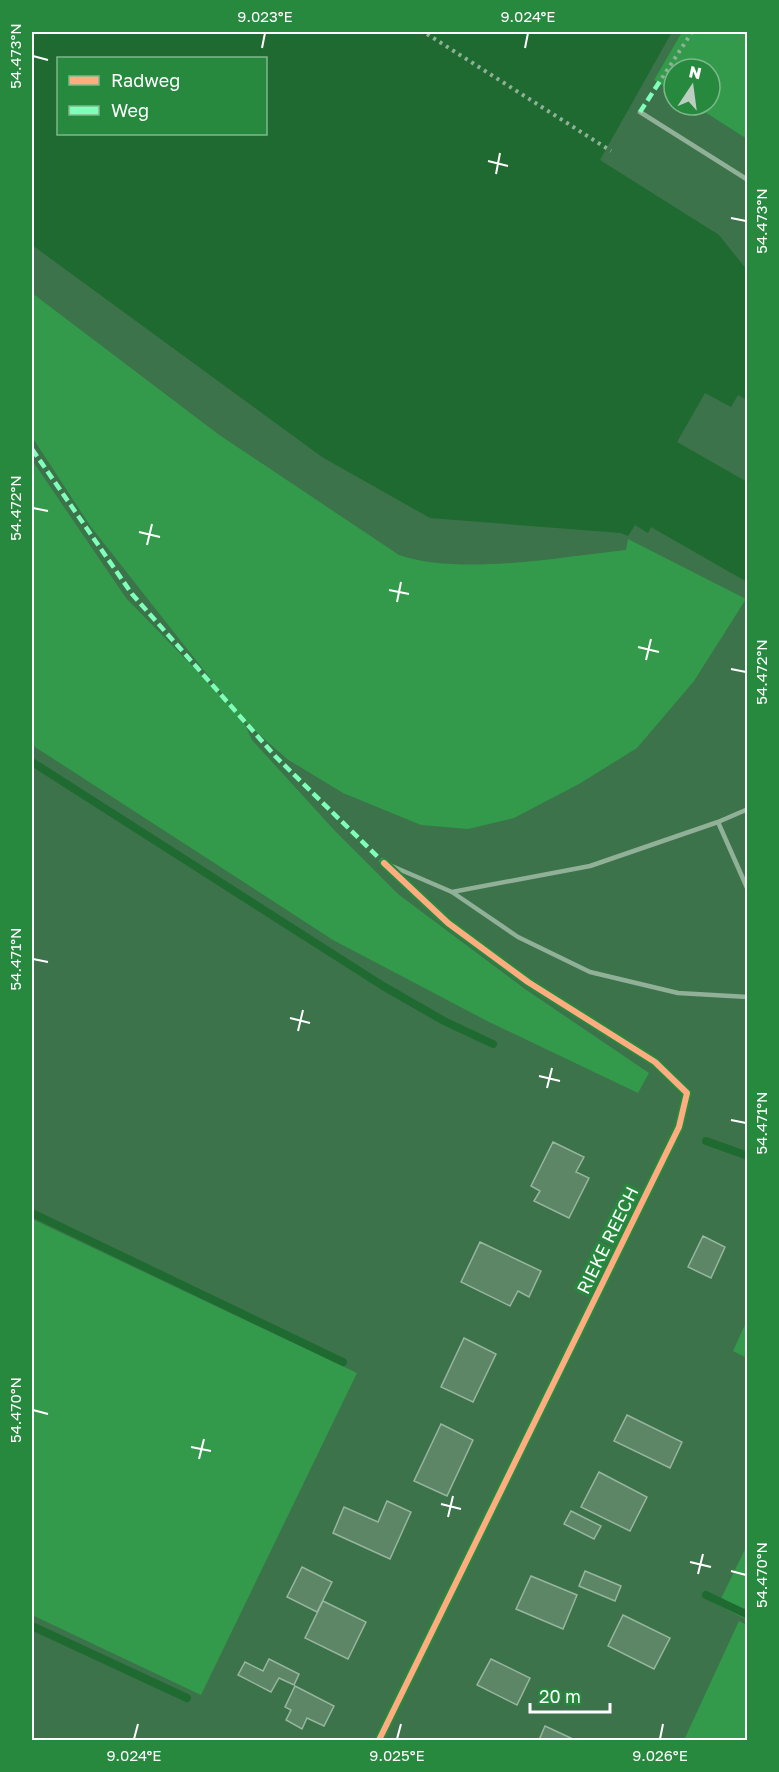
<svg xmlns="http://www.w3.org/2000/svg" width="779" height="1772" viewBox="0 0 779 1772" font-family="'Golos Text',sans-serif">
	<style>
		.green { fill: #329a4a }
		.water { fill: #1e6a31; fill-rule: evenodd }
		.lines { fill: none; stroke-linecap: round; stroke-linejoin: round }
		.stream { stroke: #1e6a31; stroke-width: 8 }
		.building { fill: #5d8667; stroke: #97b69f; stroke-width: 1.5 }
		.path { stroke: #90b098; stroke-width: 4; stroke-dasharray: 3 4.5; stroke-linecap: butt }
		.service { stroke: #90b098; stroke-width: 4.5 }
		.minor { stroke: #90b098; stroke-width: 6 }
		.quiet { stroke: #80ffba; stroke-width: 4.5; stroke-dasharray: 9 4.5; stroke-linecap: butt }
		.cycleway-casing { stroke: #26893e; stroke-width: 10 }
		.cycleway { stroke: #ffac80; stroke-width: 6 }
		.ticks { fill: none; stroke: #fff; stroke-width: 2 }
		.labels { text-anchor: middle; dominant-baseline: central; stroke-width: 6; stroke-linejoin: round; paint-order: stroke }
		.street-label { font-size: 18px; fill: #fff; stroke: #26893e }
		.neatline { fill: none; stroke: #fff; stroke-width: 2 }
		.ticks-label { font-size: 15px; text-anchor: middle; fill: #fff }
	</style>
	<rect width="100%" height="100%" fill="#3c734a"/>
	<path class="green" d="M682,32h65v107l-53,-34h16v-36h-36v23l-20,-12z
		M32,293l186,141 181,121c63,21 160,2 227,-5l2,-11 118,60 -52,82 -57,67 -58,36 -65,34 -46,11 -47,-4 -78,-32 -56,-34 -44,-39 9,20 84,92 62,62 127,95 124,84 -11,20 -149,-71 -156,-82 -301,-195v-285l94,138 110,113 -145,-184 -59,-90z
		M32,1219l325,154 -156,322 -169,-80z
		M747,1320v38l-14,-7z
		M747,1545v75l-29,-15z
		M739,1621l8,4v115h-63z"/>
	<path class="water" d="M32,32h640l-72,128 119,75 28,35v130l-9,-5 -7,12 -26,-14 -28,49 70,40v100l-96,-55 -3,6 -13,-8 -7,11 -7,-3 -191,-15 -108,-61 -290,-212zM58,58h208v76h-208z"/>
	<g class="lines">
		<path class="stream" d="M32,762l351,224 61,35 49,23
			M706,1141l42,15
			M32,1213l311,149
			M706,1595l42,20
			M32,1626l155,72"/>
	</g>
	<path class="building" d="M553,1142l31,15 -8,15 13,6 -20,40 -35,-17 6,-10 -9,-5z
		M703,1236l22,11 -14,31 -23,-11z
		M480,1242l61,29 -12,26 -11,-6 -8,15 -49,-24z
		M464,1338l32,16 -23,48 -32,-15z
		M627,1415l55,27 -12,26 -56,-27z
		M441,1424l32,16 -26,56 -33,-15z
		M599,1472l48,25 -17,34 -49,-24z
		M387,1501l24,11 -21,47 -57,-26 11,-26 34,15z
		M571,1511l30,15 -7,13 -30,-15z
		M302,1567l30,15 -15,30 -30,-15z
		M585,1571l36,15 -6,15 -36,-15z
		M531,1576l46,19 -14,34 -47,-20z
		M323,1601l43,21 -18,37 -43,-21z
		M623,1615l47,23 -16,31 -46,-23z
		M269,1659l30,15 -5,11 -15,-7 -8,14 -33,-17 7,-13 18,9z
		M491,1659l39,19 -13,27 -40,-20z
		M295,1686l39,20 -10,20 -17,-8 -5,11 -16,-9 5,-10 -6,-3z
		M545,1726l30,14h-36z"/>
	<g class="lines">
		<path class="path" d="M427,34l184,117
			M662,78l30,-46"/>
		<path class="service" d="M640,112l108,68
			M718,822l30,68
			M387,864l65,28 66,45 72,35 88,21 70,4
			M452,892l138,-26 128,-44 30,-13"/>
		<path class="minor" d="M379,1740l300,-613 8,-34 -32,-31 -127,-80 -80,-59 -64,-60"/>
		<path class="quiet" d="M640,112l22,-34
			M32,449l100,145 144,163 108,106"/>
		<g class="cycleway-casing">
			<path id="cycleway" d="M379,1740l300,-613 8,-34 -32,-31 -127,-80 -80,-59 -64,-60"/>
		</g>
		<use href="#cycleway" class="cycleway"/>
	</g>
	<path class="ticks" d="M262,48l3,-15M525,48l3,-15M33,56l15,4M488,161l20,5M496,174l4,-21M731,218l15,3M33,508l15,3M139,532l21,5M147,545l5,-21M389,590l20,4M397,602l4,-20M638,647l21,5M646,660l5,-21M731,669l15,3M33,959l15,3M290,1018l20,5M298,1031l5,-21M539,1076l21,5M547,1088l5,-20M731,1120l15,3M33,1410l15,4M191,1447l20,4M199,1459l5,-20M441,1504l20,5M448,1517l5,-21M690,1562l21,5M731,1571l15,4M698,1574l5,-20M134,1739l4,-15M397,1739l4,-15M660,1739l3,-15"/>
	<g class="labels">
		<g class="street-label">
			<text transform="translate(607 1240) rotate(-64)">RIEKE REECH</text>
		</g>
	</g>
	<rect width="779" height="1772" fill="none" stroke="#26893e" stroke-width="66"/>
	<rect x="57" y="57" width="210" height="78" fill="#26893e" stroke="#7db88b" stroke-width="1.5"/>
	<rect x="69" y="76" width="30" height="9" fill="#ffac80" stroke="#7db88b" stroke-width="1.5"/>
	<text x="111" y="87" font-size="18" fill="#ffffff">Radweg</text>
	<rect x="69" y="106" width="30" height="9" fill="#80ffba" stroke="#7db88b" stroke-width="1.5"/>
	<text x="111" y="117" font-size="18" fill="#ffffff">Weg</text>
	<g transform="translate(692 87) rotate(13)"><circle r="28" fill="#26893e" stroke="#7db88b" stroke-width="1.5"/>
	<path d="M0-4.5L10 22L0 15L-10 22Z" fill="#bbcec0"/>
	<text y="-9" font-size="16" font-weight="bold" text-anchor="middle" fill="#ffffff">N</text>
	</g>
	<path d="M530 1703v9h80v-9" fill="none" stroke="#ffffff" stroke-width="3"/>
	<text x="539" y="1703" font-size="18" fill="#ffffff" stroke="#26893e" stroke-width="4.5" paint-order="stroke">20 m</text>
	<rect x="33" y="33" width="713" height="1706" class="neatline"/>
	<g class="ticks-label">
		<text x="265" y="22">9.023°E</text>
		<text x="528" y="22">9.024°E</text>
		<text transform="translate(16 56) rotate(-90)" y="5">54.473°N</text>
		<text transform="translate(762 221) rotate(-90)" y="5">54.473°N</text>
		<text transform="translate(16 508) rotate(-90)" y="5">54.472°N</text>
		<text transform="translate(762 672) rotate(-90)" y="5">54.472°N</text>
		<text transform="translate(16 959) rotate(-90)" y="5">54.471°N</text>
		<text transform="translate(762 1123) rotate(-90)" y="5">54.471°N</text>
		<text transform="translate(16 1410) rotate(-90)" y="5">54.470°N</text>
		<text transform="translate(762 1575) rotate(-90)" y="5">54.470°N</text>
		<text x="134" y="1761">9.024°E</text>
		<text x="397" y="1761">9.025°E</text>
		<text x="660" y="1761">9.026°E</text>
	</g>
</svg>
